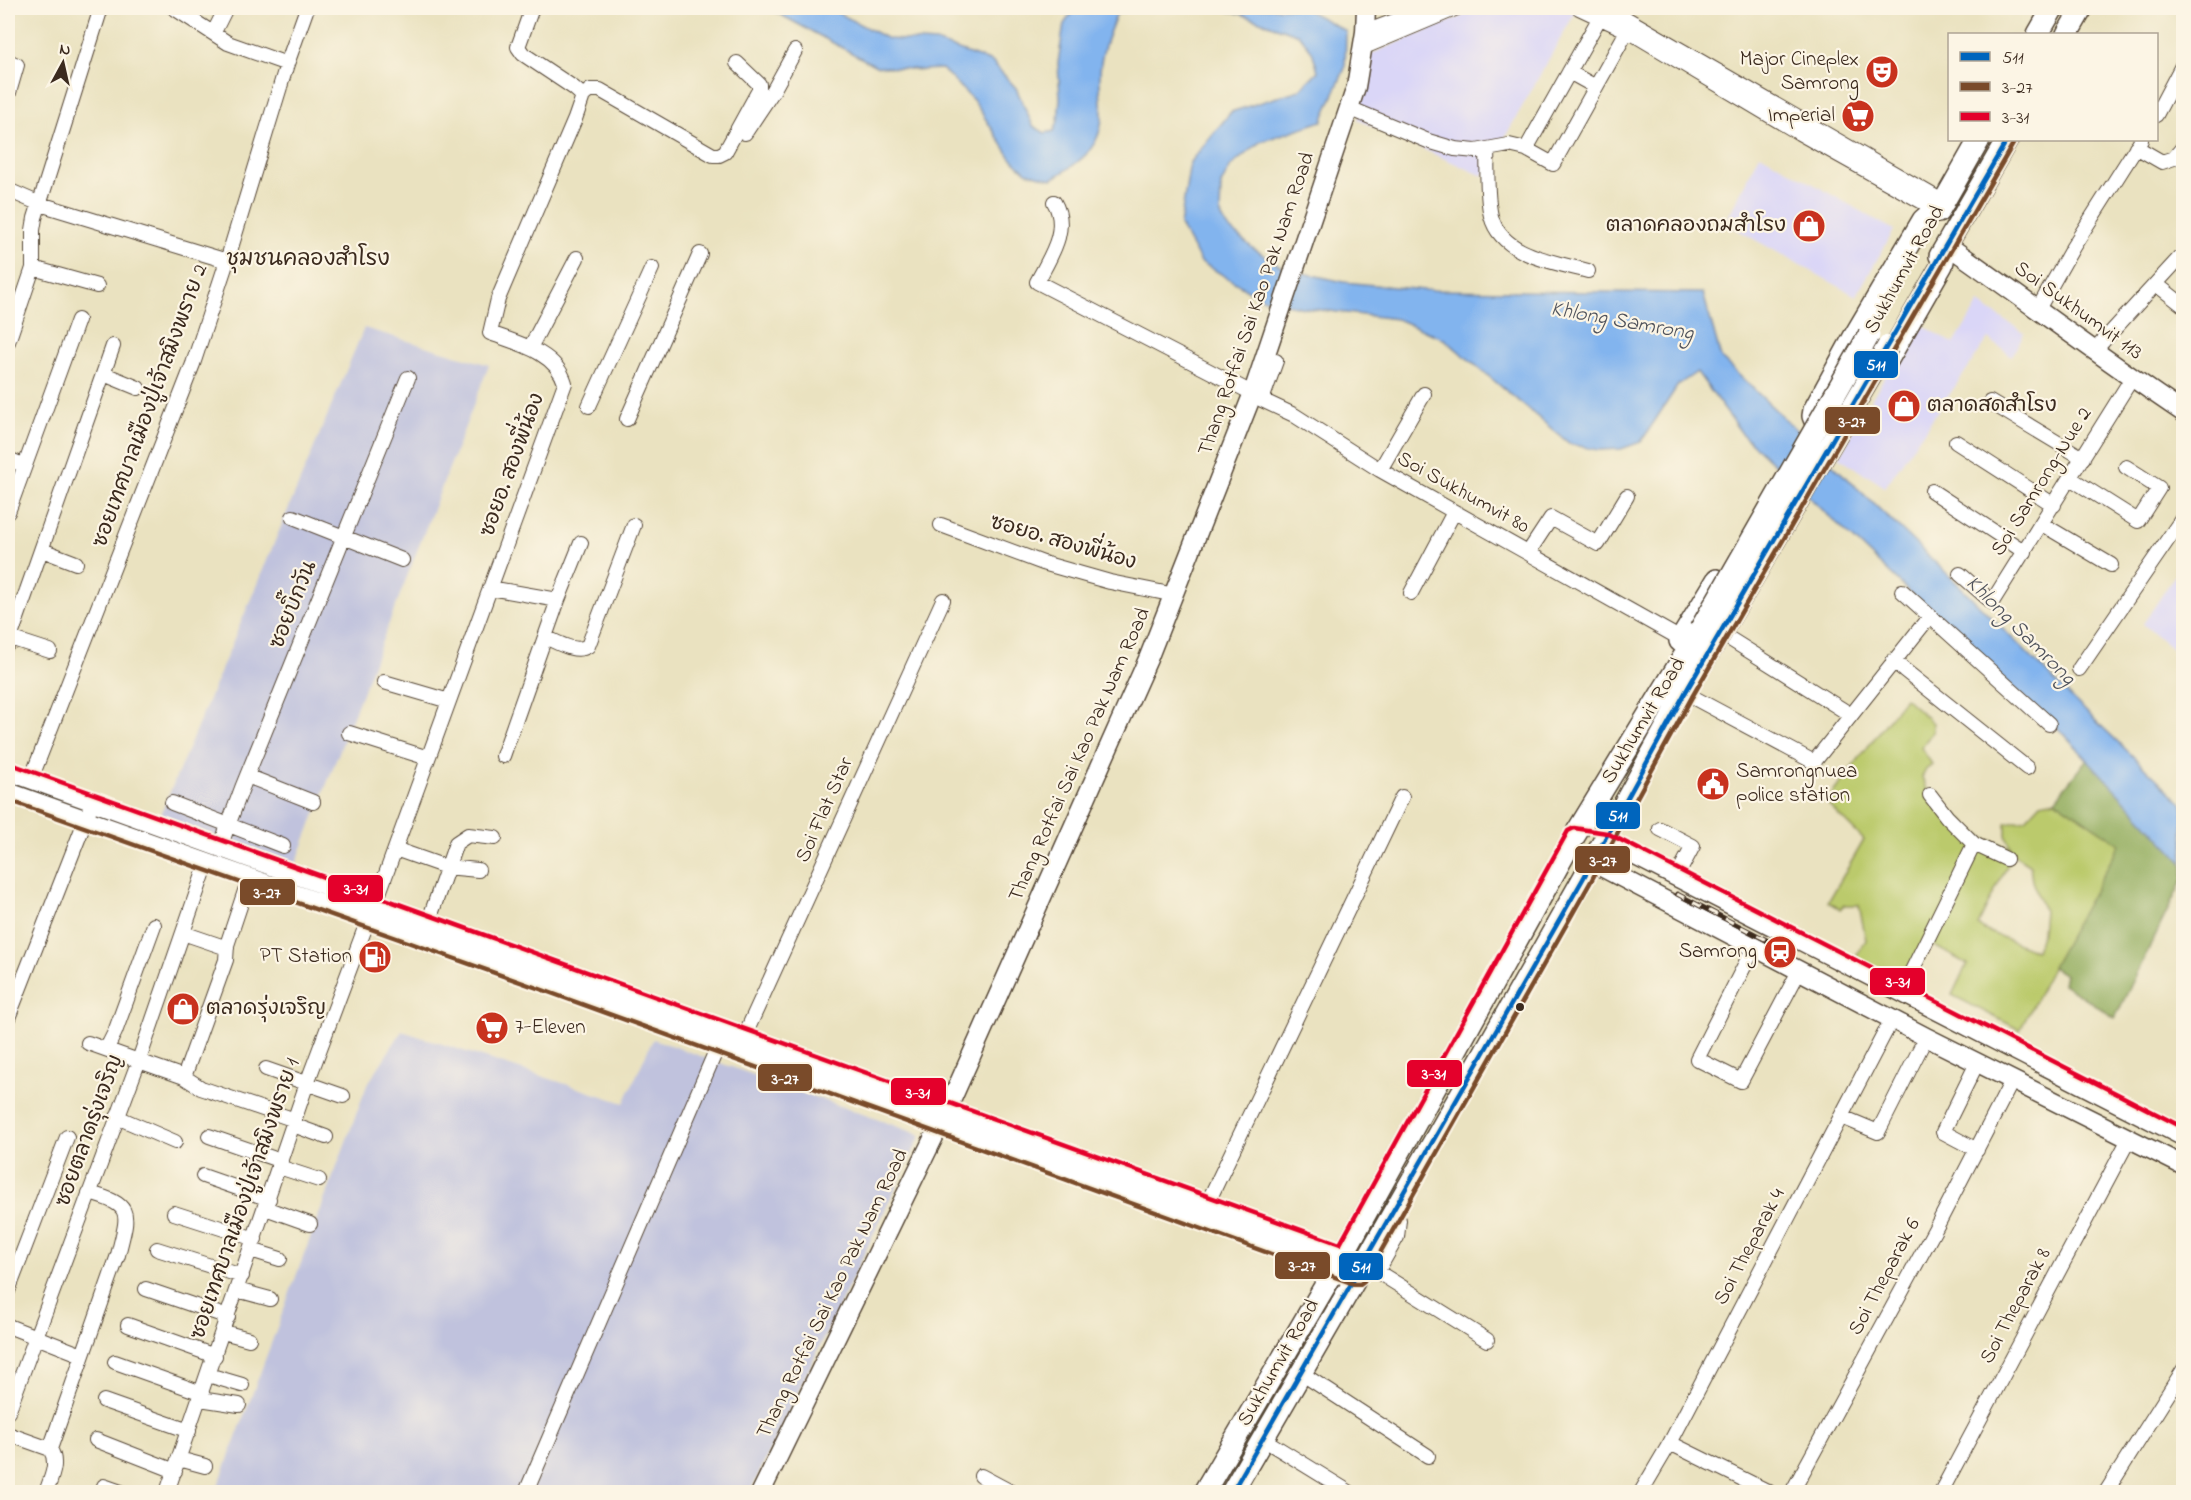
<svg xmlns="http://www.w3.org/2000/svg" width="2191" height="1500" viewBox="0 0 2191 1500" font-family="'Indie Flower','Playpen Sans Thai',sans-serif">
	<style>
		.built { fill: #dad6f7 }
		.industrial { fill: #c0c2dd }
		.green { fill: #bbca6c; stroke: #7b7a45; stroke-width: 1.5; fill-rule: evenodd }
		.forest { fill: #94ae60; stroke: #686c3f; stroke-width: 1.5 }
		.water { fill: #82b4ee; stroke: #5e6f86; stroke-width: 1.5 }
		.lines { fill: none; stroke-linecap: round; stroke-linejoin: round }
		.minor-casing { stroke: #554636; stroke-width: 16 }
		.major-casing { stroke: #554636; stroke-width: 21 }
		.highway-casing { stroke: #554636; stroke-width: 24 }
		.minor { stroke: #fff; stroke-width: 14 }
		.major { stroke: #fff; stroke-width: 18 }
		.highway { stroke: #fff; stroke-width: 21 }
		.rail-casing { stroke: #3b2a1e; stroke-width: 5 }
		.rail { stroke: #fcf5e5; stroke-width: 3; stroke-dasharray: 9; stroke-linecap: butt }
		.highway-bridge-casing { stroke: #554636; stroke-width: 24; stroke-linecap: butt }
		.highway-bridge { stroke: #fff; stroke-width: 21 }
		.bus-1-casing { stroke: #fcf5e5; stroke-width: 9 }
		.bus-2-casing { stroke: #fcf5e5; stroke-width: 9 }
		.bus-3-casing { stroke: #fcf5e5; stroke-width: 9 }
		.bus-1 { stroke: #0065bd; stroke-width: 4.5 }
		.bus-2 { stroke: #7a4b2a; stroke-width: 4.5 }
		.bus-3 { stroke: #e4002b; stroke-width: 4.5 }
		.bus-dot { fill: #3b2a1e; stroke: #fcf5e5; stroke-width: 2 }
		.labels { text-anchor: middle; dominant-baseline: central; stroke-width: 4.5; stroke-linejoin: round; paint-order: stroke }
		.poi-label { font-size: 21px; fill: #3b2a1e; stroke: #fcf5e5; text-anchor: end }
		.street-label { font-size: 21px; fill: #3b2a1e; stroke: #fcf5e5 }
		.neighbourhood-label { font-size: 22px; fill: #3b2a1e; stroke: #fcf5e5 }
		.water-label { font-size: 22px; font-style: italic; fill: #50535c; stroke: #fcf5e5 }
		.line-badge { stroke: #fcf5e5; stroke-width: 2 }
		.badge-label { font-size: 16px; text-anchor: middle; font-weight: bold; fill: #fff }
	</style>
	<rect width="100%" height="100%" fill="#fcf5e5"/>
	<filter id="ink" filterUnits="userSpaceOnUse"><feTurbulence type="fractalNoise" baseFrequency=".0167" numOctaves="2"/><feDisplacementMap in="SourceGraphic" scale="12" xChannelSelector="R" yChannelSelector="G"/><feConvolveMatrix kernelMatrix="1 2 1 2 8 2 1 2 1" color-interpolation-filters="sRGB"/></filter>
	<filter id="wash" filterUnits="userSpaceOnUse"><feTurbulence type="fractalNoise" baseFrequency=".008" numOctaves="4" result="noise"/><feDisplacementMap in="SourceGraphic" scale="24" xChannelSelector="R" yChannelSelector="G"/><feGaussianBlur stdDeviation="1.35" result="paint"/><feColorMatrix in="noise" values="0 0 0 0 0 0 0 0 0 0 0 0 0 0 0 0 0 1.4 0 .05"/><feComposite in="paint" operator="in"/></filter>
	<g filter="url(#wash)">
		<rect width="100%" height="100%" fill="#eae2c0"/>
		<path class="built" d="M1482,8h67l27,3 -93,165 -125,-56 13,-66z
			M1760,154l134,76 -38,66 -131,-73z
			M1979,303l45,30 -12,23 -24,-17 -103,148 -46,-30 77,-136 38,23z
			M2183,563v95l-40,-34z"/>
		<path class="industrial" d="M364,328l125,37 -194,501 -135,-50z
			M402,1031l222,72 29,-64 268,96 -171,357h-534l151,-407z"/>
		<path class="green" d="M1905,698l28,25v8l-12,17 11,16 -5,4 -5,9 4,11 57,50 28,9 -5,-12v-12l20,-4 15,-16 14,-3 66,44 -67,120 -34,66 -68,-35 15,-31 -36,-20 -22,42 -55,-27 12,-19 -7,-35h-15l-4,4 -12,-7 36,-62 -38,-38zM2013,854l17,11 2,16 12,30 -2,21 -6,19 -52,-21 -6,-5z"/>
		<path class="forest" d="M2087,759l96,104v16l-68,139 -52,-34 2,-9 -13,-8 68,-123 -65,-44z"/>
		<path class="water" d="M768,8h61l59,31 48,3 56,20 24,26 17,38 12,7 9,-2 4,-10 2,-23 -2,-35 6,-39 11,-16h68l-26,5c-8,20 -17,41 -17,63 -1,14 2,28 2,41 -2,33 -24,46 -50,62l-26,-7 -15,-14 -37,-57 -32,-32 -21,1 -45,-4z
			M1193,8h110l43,23 -1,37 -23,53 -62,21 -29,24 -10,18 -1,28 6,14 28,23 31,20 59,13 80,8 279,3 18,65 241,230 111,111 110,105v59l-119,-129 -81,-73 -240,-226 -46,-63 -19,13 -37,57 -20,7 -23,1 -28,-6 -126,-105 -47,-20 -93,-11 -43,-10 -60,-36 -21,-37 10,-63 41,-50 68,-22 19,-19 -6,-20 -13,-16 -64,-23z"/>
	</g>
	<g filter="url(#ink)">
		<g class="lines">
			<g class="minor-casing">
				<path id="minor" d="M174,8l54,35 59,21
					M1579,8l49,23 171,102 136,76
					M1608,8l336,194
					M214,32l12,-24
					M1365,32l64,-24
					M1362,48l95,-40
					M8,61l9,4 -9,31
					M1569,72l27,15
					M583,96l7,-6h10l113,65h6l6,-3 34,-62v-6l-22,-21
					M1349,108l79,33 27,8 21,2 33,-6 17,4 74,-132
					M2156,115l28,-53
					M745,133l28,-42 22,-40
					M2136,147l26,15 12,-4 10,-12
					M1526,149l27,15 78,-140
					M1487,150c1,22 -1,45 4,66 10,40 64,46 97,55
					M8,190l32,14 187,57
					M1054,202c16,27 -4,55 -17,80l215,111
					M33,268l64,18
					M2156,284l28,22
					M2038,309l35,-62 68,-107
					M8,342l25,-74v-38l2,-12 66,-210
					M530,348l47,-90
					M2094,351l90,-98
					M1276,361l-14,39 32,15 86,55 301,169
					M104,374l34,14
					M1990,402l93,56
					M589,406l63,-138
					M627,419l73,-165
					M1956,442l98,63
					M8,459l15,6
					M1380,470l44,-76
					M2070,478l68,43 21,-33 -33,-21
					M1932,491l93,61
					M8,512l70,-192
					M293,517l109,43
					M2042,524l69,41
					M941,525l102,38 67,19 65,13
					M42,550l34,13
					M1528,553l23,-35 47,26 29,-48
					M1960,574l32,28 140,-224
					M490,588l68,12 23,-57
					M1902,591l147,133
					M1411,593l43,-81
					M545,637c12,5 30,17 43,9l46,-121
					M10,638l40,13
					M1730,639l121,76
					M8,644l105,-298
					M1893,661l134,107
					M2079,669l105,-153
					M384,682l65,19
					M1685,693l129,69 116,-146
					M349,733l79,25
					M503,756l55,-156
					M247,776l66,26
					M31,779l162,-415 34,-103 60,-197 20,-56
					M1930,795l17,22 27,27 32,15
					M172,803l111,43
					M1660,829l33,17 -17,32
					M220,847l22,-59 166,-410
					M395,849l51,18 32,3
					M375,904l190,-521c-9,-31 -48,-40 -75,-50l8,-34 77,-180 8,-23 -9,-8 -51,-34 -5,-7 14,-39
					M428,923l28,-80 12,-8 27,3
					M183,933l44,15
					M1754,947l-57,112 44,22 58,-110
					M1901,993l73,-149
					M8,1018l81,-207
					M744,1037l199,-437
					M88,1043l96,34 17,11 94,32
					M107,1048l8,-16 39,-107
					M266,1069l77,27
					M184,1077l42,-117 1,-15 22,-66
					M117,1117l58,25
					M1842,1117l36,15 48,-95
					M293,1125l33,12
					M209,1136l72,25
					M1977,1150l-34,-18 34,-69
					M279,1167l40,13
					M203,1176l66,23
					M1207,1204l195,-407
					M265,1208l45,16
					M174,1213l81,26
					M157,1249l85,27
					M251,1250l29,9
					M1365,1264l122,76
					M1377,1272l20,-35 2,-17 -7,-6
					M146,1289l82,28
					M237,1290l33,9
					M8,1291l59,-154
					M128,1325l87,31
					M8,1326l74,29
					M223,1332l26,7
					M115,1362l87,31
					M1301,1373l127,83
					M208,1375l34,10
					M200,1399l39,6
					M104,1401l85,30
					M8,1412l131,-352 68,-197
					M8,1434l42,15c9,14 1,29 -4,43
					M1263,1439l86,53
					M96,1440l79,31
					M1670,1443l99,49
					M50,1449l68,-194c10,-41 17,-50 -29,-62
					M179,1459l26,7
					M981,1476l30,16
					M104,1486l17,6
					M167,1492l140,-409 61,-163
					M526,1492l192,-446
					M1641,1492l29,-49 222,-424
					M1792,1492l147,-270 73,-141
					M1941,1492l188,-353
					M2106,1492l78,-123"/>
			</g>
			<g class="major-casing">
				<path id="major" d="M1947,245c79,55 156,114 237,168
					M8,771l1349,487
					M8,792l535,190 814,295
					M1604,840l580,297
					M1592,862l334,175 258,129
					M761,1492l186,-382 201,-451 103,-261 98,-290 7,-21 9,-55 1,-24"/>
			</g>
			<g class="highway-casing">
				<path id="highway" d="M2038,34l15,-26
					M2067,34l15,-26
					M1938,212l41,-72
					M1940,256l67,-116
					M1883,368l59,-103 5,-20
					M1819,431l-6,-15 1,-6 41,-75 68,-115 21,-18
					M1680,641l37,-61
					M1204,1492l131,-223 240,-434 125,-205
					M1232,1492l134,-231 217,-382 102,-186 32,-54"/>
			</g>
			<use href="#minor" class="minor"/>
			<use href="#major" class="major"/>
			<use href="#highway" class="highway"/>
			<g class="rail-casing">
				<path id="rail" d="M1677,894l105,54"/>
			</g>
			<use href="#rail" class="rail"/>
			<g class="highway-bridge-casing">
				<path id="highway-bridge" d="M1700,630l169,-295
					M1717,639l171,-293"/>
			</g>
			<use href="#highway-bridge" class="highway-bridge"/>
			<g class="bus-1-casing">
				<path id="bus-1" d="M1232,1492l351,-613 102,-186 322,-553"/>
			</g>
			<g class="bus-2-casing">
				<path id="bus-2" d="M8,800l532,189 814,295h6l4,-3 226,-398 102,-186 321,-553"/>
			</g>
			<g class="bus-3-casing">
				<path id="bus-3" d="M11,764l1329,480 228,-413 6,-3 33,5 577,295"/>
			</g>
			<use href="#bus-1" class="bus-1"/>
			<use href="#bus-2" class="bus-2"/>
			<use href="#bus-3" class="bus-3"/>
		</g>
	</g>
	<defs>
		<g id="theatre-disc" transform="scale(1.725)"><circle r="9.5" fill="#c8321e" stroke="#fcf5e5"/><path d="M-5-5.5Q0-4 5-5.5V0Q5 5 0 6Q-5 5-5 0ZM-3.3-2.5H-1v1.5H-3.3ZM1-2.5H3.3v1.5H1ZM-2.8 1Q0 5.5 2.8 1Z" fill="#fff"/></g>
		<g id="supermarket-disc" transform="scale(1.725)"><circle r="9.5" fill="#c8321e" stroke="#fcf5e5"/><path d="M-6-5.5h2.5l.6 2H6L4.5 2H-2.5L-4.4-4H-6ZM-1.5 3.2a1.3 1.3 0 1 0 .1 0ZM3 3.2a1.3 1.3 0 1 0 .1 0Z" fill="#fff"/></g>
		<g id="shop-disc" transform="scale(1.725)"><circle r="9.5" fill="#c8321e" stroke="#fcf5e5"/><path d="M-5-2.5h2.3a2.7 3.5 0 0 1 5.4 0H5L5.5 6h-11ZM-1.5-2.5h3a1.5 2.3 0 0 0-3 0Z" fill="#fff"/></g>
		<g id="civic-disc" transform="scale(1.725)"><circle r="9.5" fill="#c8321e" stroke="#fcf5e5"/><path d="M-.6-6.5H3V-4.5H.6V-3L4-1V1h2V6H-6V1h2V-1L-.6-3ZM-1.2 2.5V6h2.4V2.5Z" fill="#fff"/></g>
		<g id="station-disc" transform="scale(1.725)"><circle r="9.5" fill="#c8321e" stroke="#fcf5e5"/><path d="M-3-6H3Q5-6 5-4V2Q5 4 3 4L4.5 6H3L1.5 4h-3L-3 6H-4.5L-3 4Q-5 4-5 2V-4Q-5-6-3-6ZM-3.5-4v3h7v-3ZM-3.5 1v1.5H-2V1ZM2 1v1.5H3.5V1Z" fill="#fff"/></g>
		<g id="fuel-disc" transform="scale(1.725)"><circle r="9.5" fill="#c8321e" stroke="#fcf5e5"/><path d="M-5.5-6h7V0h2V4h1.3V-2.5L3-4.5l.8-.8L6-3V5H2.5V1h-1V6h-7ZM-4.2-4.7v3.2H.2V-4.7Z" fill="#fff"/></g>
	</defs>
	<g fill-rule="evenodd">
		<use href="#theatre-disc" x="1882" y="72"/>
		<use href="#supermarket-disc" x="1858" y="116"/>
		<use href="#shop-disc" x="1809" y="226"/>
		<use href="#shop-disc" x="1904" y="406"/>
		<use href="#civic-disc" x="1713" y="784"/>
		<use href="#station-disc" x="1780" y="952"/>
		<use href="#fuel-disc" x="375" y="957"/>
		<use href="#shop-disc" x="183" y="1009"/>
		<use href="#supermarket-disc" x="492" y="1028"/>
	</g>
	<circle class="bus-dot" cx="1520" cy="1007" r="5"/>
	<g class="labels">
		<g class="poi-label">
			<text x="1859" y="60">Major Cineplex<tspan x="1859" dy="24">Samrong</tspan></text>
			<text x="1835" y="116">Imperial</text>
			<text x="1786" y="226">ตลาดคลองถมสำโรง</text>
			<text x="1927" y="406" text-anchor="start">ตลาดสดสำโรง</text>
			<text x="1736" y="772" text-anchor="start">Samrongnuea<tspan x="1736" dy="24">police station</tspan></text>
			<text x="1757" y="952">Samrong</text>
			<text x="352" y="957">PT Station</text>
			<text x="206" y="1009" text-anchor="start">ตลาดรุ่งเจริญ</text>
			<text x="515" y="1028" text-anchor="start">7-Eleven</text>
		</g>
		<g class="street-label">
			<text transform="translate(1905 270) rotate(-61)">Sukhumvit Road</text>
			<text transform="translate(1257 304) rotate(-71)">Thang Rotfai Sai Kao Pak Nam Road</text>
			<text transform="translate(2078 311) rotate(36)">Soi Sukhumvit 113</text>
			<text transform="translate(151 406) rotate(-70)">ซอยเทศบาลเมืองปู่เจ้าสมิงพราย 2</text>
			<text transform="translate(513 465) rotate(-70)">ซอยอ. สองพี่น้อง</text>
			<text transform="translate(2042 482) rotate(-58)">Soi Samrong-Nue 2</text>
			<text transform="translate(1463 493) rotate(29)">Soi Sukhumvit 80</text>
			<text transform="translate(1063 543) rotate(16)">ซอยอ. สองพี่น้อง</text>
			<text transform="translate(294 605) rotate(-68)">ซอยบิ๊กวัน</text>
			<text transform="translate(1644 721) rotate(-59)">Sukhumvit Road</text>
			<text transform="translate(1080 755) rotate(-66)">Thang Rotfai Sai Kao Pak Nam Road</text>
			<text transform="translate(825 810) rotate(-66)">Soi Flat Star</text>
			<text transform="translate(90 1131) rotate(-70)">ซอยตลาดรุ่งเจริญ</text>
			<text transform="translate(246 1199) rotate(-71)">ซอยเทศบาลเมืองปู่เจ้าสมิงพราย 1</text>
			<text transform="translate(1750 1247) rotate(-62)">Soi Theparak 4</text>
			<text transform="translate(1885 1277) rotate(-62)">Soi Theparak 6</text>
			<text transform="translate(833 1294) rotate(-64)">Thang Rotfai Sai Kao Pak Nam Road</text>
			<text transform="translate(2016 1306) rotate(-62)">Soi Theparak 8</text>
			<text transform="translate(1279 1363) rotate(-60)">Sukhumvit Road</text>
		</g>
		<g class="neighbourhood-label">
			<text x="308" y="260">ชุมชนคลองสำโรง</text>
		</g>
		<g class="water-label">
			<text transform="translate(1622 322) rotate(10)">Khlong Samrong</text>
			<text transform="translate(2020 631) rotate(45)">Khlong Samrong</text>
		</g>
	</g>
	<g class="line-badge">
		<rect x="1853" y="350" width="46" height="29" rx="6" fill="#0065bd"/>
		<rect x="1824" y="406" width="57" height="29" rx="6" fill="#7a4b2a"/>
		<rect x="1595" y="801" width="46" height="29" rx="6" fill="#0065bd"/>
		<rect x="1574" y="845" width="57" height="29" rx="6" fill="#7a4b2a"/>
		<rect x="327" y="874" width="57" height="29" rx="6" fill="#e4002b"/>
		<rect x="239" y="878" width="57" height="28" rx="6" fill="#7a4b2a"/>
		<rect x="1869" y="967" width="57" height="29" rx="6" fill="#e4002b"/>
		<rect x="1406" y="1059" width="57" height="29" rx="6" fill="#e4002b"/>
		<rect x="757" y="1063" width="56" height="29" rx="6" fill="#7a4b2a"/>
		<rect x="890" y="1077" width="57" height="29" rx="6" fill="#e4002b"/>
		<rect x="1274" y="1251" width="57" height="29" rx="6" fill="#7a4b2a"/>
		<rect x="1338" y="1252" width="46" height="29" rx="6" fill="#0065bd"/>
	</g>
	<g class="badge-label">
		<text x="1876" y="370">511</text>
		<text x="1852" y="427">3-27</text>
		<text x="1618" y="821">511</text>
		<text x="1603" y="866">3-27</text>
		<text x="356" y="894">3-31</text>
		<text x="267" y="898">3-27</text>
		<text x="1898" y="987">3-31</text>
		<text x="1434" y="1079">3-31</text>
		<text x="785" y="1084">3-27</text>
		<text x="918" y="1098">3-31</text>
		<text x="1302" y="1271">3-27</text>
		<text x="1361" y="1272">511</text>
	</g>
	<rect width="2191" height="1500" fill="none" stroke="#fcf5e5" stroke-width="30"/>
	<rect x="1948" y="33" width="210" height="108" fill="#fcf5e5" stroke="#afa495" stroke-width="1.5"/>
	<rect x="1960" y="52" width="30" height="9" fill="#0065bd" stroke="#afa495" stroke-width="1.5"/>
	<text x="2002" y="63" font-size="18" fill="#3b2a1e">511</text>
	<rect x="1960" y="82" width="30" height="9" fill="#7a4b2a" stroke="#afa495" stroke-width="1.5"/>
	<text x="2002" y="93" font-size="18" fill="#3b2a1e">3-27</text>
	<rect x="1960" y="112" width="30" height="9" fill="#e4002b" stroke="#afa495" stroke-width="1.5"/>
	<text x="2002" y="123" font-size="18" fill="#3b2a1e">3-31</text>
	<g transform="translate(63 63) rotate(8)" stroke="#fcf5e5" stroke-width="4.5" paint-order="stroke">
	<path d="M0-4.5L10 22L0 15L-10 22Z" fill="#3b2a1e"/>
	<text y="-9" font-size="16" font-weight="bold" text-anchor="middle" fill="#3b2a1e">N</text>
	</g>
</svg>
